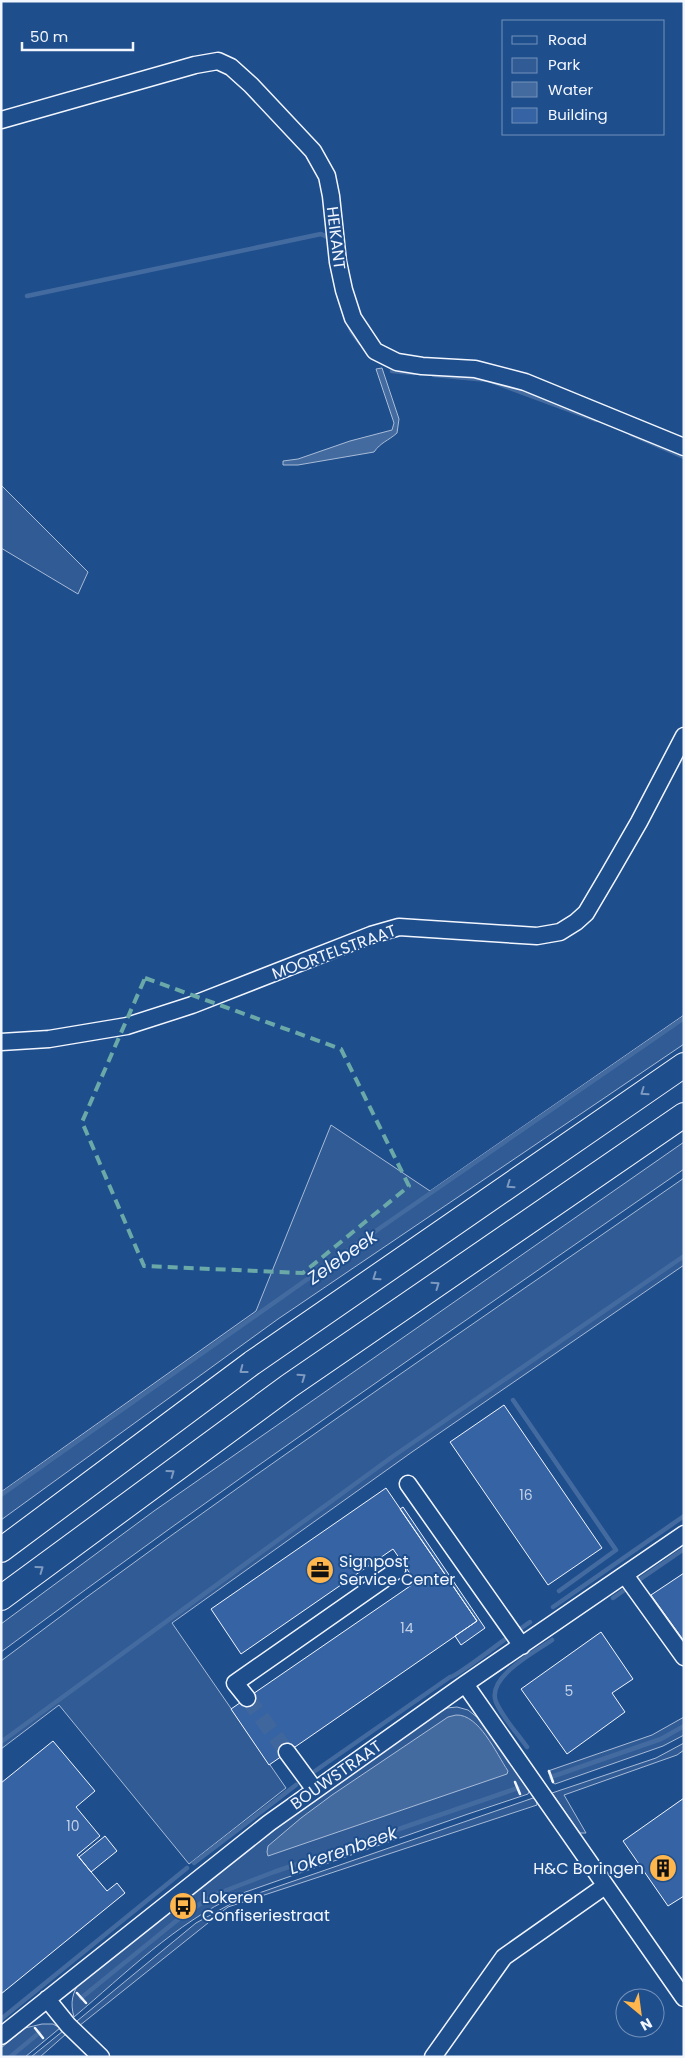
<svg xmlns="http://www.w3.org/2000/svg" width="685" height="2058" viewBox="0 0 685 2058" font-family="Poppins,sans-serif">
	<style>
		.green { fill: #305b95; stroke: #a8bbd7 }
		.water { fill: #446ba0; stroke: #a8bbd7 }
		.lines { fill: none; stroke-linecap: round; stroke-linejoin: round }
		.stream { stroke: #446ba0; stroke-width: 4.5 }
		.building { fill: #3563a3; stroke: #f2f6ff }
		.minor-tunnel { stroke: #3f679d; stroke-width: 16; stroke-dasharray: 16 8; stroke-linecap: butt }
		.minor-casing { stroke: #f2f6ff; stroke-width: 19 }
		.highway-casing { stroke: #f2f6ff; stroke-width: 26 }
		.minor { stroke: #1f4e8c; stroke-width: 16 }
		.highway { stroke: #1f4e8c; stroke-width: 24 }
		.wall { stroke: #f2f6ff; stroke-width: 2.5 }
		.oneway { stroke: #7e9ac0 }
		.marked { fill: none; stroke: #6aa9a8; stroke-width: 4; stroke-dasharray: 10 6; stroke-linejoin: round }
		.labels { text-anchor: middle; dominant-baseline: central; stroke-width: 4; stroke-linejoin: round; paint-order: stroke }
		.number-label { font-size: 14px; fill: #c3d1e8 }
		.street-label { font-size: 16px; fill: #f2f6ff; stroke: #1f4e8c }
		.poi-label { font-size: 16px; fill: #f2f6ff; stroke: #1f4e8c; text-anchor: start }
		.water-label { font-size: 18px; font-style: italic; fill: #f2f6ff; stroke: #1f4e8c }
	</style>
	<rect width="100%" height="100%" fill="#1f4e8c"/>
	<path class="green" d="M1,485l87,87 -10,22 -77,-46z
		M684,1015v29l-406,275 -277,201v-28l255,-181 75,-186 99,66z
		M684,1142v27c-229,159 -459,316 -683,483v-28l153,-113z
		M684,1178v87l-272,187 -240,171 114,165 -97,76 -130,-159 -58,44v-88c222,-168 454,-324 683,-483z
		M457,1707l11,3 15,12 47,68 -2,4 -60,20 -231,81c-61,28 -112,79 -163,122 -4,-14 -2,-25 7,-36l180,-144 174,-122 12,-7z
		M684,1717v18l-21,11 -108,38 -3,-2 -4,-11 104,-36z
		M684,1743v7l-7,5 -113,40 22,38h-6l-28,-40 104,-35z
		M536,1797l1,8 -309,102 -149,119 -2,-5 119,-98 40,-22z
		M42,2024h11l7,4 -35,29h-24v-9l24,-20z
		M63,2031l3,3 -26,23h-9z"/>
	<path class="water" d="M382,368l17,51 -2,14c-9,8 -16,9 -23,19l-76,13h-15v-4l15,-2 52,-18 42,-11 2,-7 -18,-54z
		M456,1715c23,-1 40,38 52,56l-1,3 -239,82 -1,-4 1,-6 33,-28 31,-23 116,-78z"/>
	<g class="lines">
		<path class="stream" d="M27,296l294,-62 10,5
			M349,325l3,7 8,11
			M392,371l22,2
			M434,375l54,5 108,40
			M631,434l53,23
			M513,1400l103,150 -57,41
			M1,1495l379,-267 304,-210
			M639,1580l45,-31
			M613,1598l13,-9
			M553,1607l131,-91
			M520,1629l10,-7
			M1,1742l391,-285 292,-201
			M527,1747c-10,-14 -24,-29 -31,-45 -10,-25 39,-50 56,-62
			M315,1771l135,-94c5,0 46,-31 54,-37
			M551,1777l110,-38 23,-13
			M194,1863l102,-78
			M81,1998l105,-85 28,-18 60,-23 244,-84
			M1,2019l186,-151
			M10,2057l29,-24"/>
	</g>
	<path class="building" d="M504,1405l98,143 -54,37 -98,-143z
		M386,1488l91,133 -208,144 -38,-56 185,-127 -23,-33 -152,105 -30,-45z
		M403,1507l82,121 -24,17 -6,-9 22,-15 -77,-112z
		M684,1573v68l-33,-46z
		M601,1632l32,47 -21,14 13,19 -58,42 -46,-65z
		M53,1741l42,50 -19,16 24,29 -23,19 30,36 10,-8 8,10 -124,101v-211z
		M684,1798v98l-16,10 -45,-65z
		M105,1836l12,15 -26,21 -12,-15z"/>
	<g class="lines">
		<path class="minor-tunnel" d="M247,1698l40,54"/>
		<g class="minor-casing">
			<path id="minor" d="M1,120l194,-55 23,-4 13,6 20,18 62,66 14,25 4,20 7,66 6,28 9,28 22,33 22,11 25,4 53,3 50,13 159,65
				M1,1042l48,-3 78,-13 65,-21 179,-70 28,-8 138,9 23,-4 16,-10 10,-9 23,-39 30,-52 45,-86
				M408,1484l114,162
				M625,1575l59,82
				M465,1684l219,314
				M247,1698l-12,-15 162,-113
				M287,1752l28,38
				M47,1999l21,26 33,32
				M1,2036l268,-213 196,-139 219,-150
				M433,2057l71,-100 101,-71"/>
		</g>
		<g class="highway-casing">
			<path id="highway" d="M1,1550l251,-187 432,-298
				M1,1598l288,-212 395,-271"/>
		</g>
		<use href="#minor" class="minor"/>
		<use href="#highway" class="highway"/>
		<path class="wall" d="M549,1771l4,11
			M515,1782l5,12
			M77,1993l9,10
			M35,2028l8,10"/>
	</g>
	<defs><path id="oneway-chevron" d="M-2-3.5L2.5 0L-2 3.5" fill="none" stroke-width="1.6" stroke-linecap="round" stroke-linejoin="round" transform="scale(1.25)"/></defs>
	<g class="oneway">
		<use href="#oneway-chevron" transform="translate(644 1092) rotate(145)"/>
		<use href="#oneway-chevron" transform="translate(510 1185) rotate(145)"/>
		<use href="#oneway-chevron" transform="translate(376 1277) rotate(145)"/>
		<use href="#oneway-chevron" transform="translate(436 1285) rotate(-35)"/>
		<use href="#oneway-chevron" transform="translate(243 1370) rotate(143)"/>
		<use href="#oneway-chevron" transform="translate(302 1377) rotate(-35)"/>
		<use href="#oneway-chevron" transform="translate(171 1473) rotate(-36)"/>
		<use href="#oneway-chevron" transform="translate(40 1569) rotate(-36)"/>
	</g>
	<path class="marked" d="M145,978l196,71 68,137 -106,87 -159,-7 -62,-144z"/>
	<defs>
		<g id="office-disc" transform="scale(1.4375)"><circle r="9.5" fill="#ffb74d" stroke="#1f4e8c"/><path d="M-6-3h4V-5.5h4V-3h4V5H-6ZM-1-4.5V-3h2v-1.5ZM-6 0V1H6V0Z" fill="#111"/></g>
		<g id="building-disc" transform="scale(1.4375)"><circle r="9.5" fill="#ffb74d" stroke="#1f4e8c"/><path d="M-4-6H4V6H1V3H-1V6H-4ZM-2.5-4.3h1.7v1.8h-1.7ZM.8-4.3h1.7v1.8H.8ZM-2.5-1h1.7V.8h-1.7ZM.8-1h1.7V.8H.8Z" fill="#111"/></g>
		<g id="bus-disc" transform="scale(1.4375)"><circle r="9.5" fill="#ffb74d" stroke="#1f4e8c"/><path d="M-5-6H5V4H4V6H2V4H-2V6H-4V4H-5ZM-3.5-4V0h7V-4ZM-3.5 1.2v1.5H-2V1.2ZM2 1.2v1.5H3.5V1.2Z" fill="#111"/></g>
	</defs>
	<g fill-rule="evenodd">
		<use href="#office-disc" x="320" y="1570"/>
		<use href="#building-disc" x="663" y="1868"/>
		<use href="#bus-disc" x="183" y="1906"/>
	</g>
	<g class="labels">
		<g class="number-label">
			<text x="526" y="1495">16</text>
			<text x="407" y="1628">14</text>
			<text x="569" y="1691">5</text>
			<text x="73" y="1826">10</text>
		</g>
		<g class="street-label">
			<text transform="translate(336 238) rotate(83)">HEIKANT</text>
			<text transform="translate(334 952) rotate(-20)">MOORTELSTRAAT</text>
			<text transform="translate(336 1775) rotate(-35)">BOUWSTRAAT</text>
		</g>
		<g class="poi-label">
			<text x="339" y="1561">Signpost<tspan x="339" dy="18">Service Center</tspan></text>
			<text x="644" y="1868" text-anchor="end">H&amp;C Boringen</text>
			<text x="202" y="1897">Lokeren<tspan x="202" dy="18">Confiseriestraat</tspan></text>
		</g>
		<g class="water-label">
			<text transform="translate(342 1257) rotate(-35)">Zelebeek</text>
			<text transform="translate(343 1850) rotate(-19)">Lokerenbeek</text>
		</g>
	</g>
	<rect width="685" height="2058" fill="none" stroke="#f2f6ff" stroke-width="5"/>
	<rect x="502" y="20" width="162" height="115" fill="#1f4e8c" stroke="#7391ba"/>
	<rect x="512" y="36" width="25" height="8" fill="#1f4e8c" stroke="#7391ba"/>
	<text x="548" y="45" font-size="15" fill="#f2f6ff">Road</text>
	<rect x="512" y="58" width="25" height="15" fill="#305b95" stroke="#7391ba"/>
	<text x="548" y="70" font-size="15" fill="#f2f6ff">Park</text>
	<rect x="512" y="82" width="25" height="15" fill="#446ba0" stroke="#7391ba"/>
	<text x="548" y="95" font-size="15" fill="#f2f6ff">Water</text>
	<rect x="512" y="108" width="25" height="15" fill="#3563a3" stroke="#7391ba"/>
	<text x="548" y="120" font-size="15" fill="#f2f6ff">Building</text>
	<g transform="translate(640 2013) rotate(151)"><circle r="24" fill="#1f4e8c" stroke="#7391ba"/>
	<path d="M0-4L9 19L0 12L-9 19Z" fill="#ffb74d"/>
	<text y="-8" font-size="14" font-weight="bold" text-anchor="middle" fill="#f2f6ff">N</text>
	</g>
	<path d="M22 42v8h111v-8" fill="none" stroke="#f2f6ff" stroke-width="2.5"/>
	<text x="30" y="42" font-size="15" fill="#f2f6ff" stroke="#1f4e8c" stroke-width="4" paint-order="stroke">50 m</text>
</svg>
